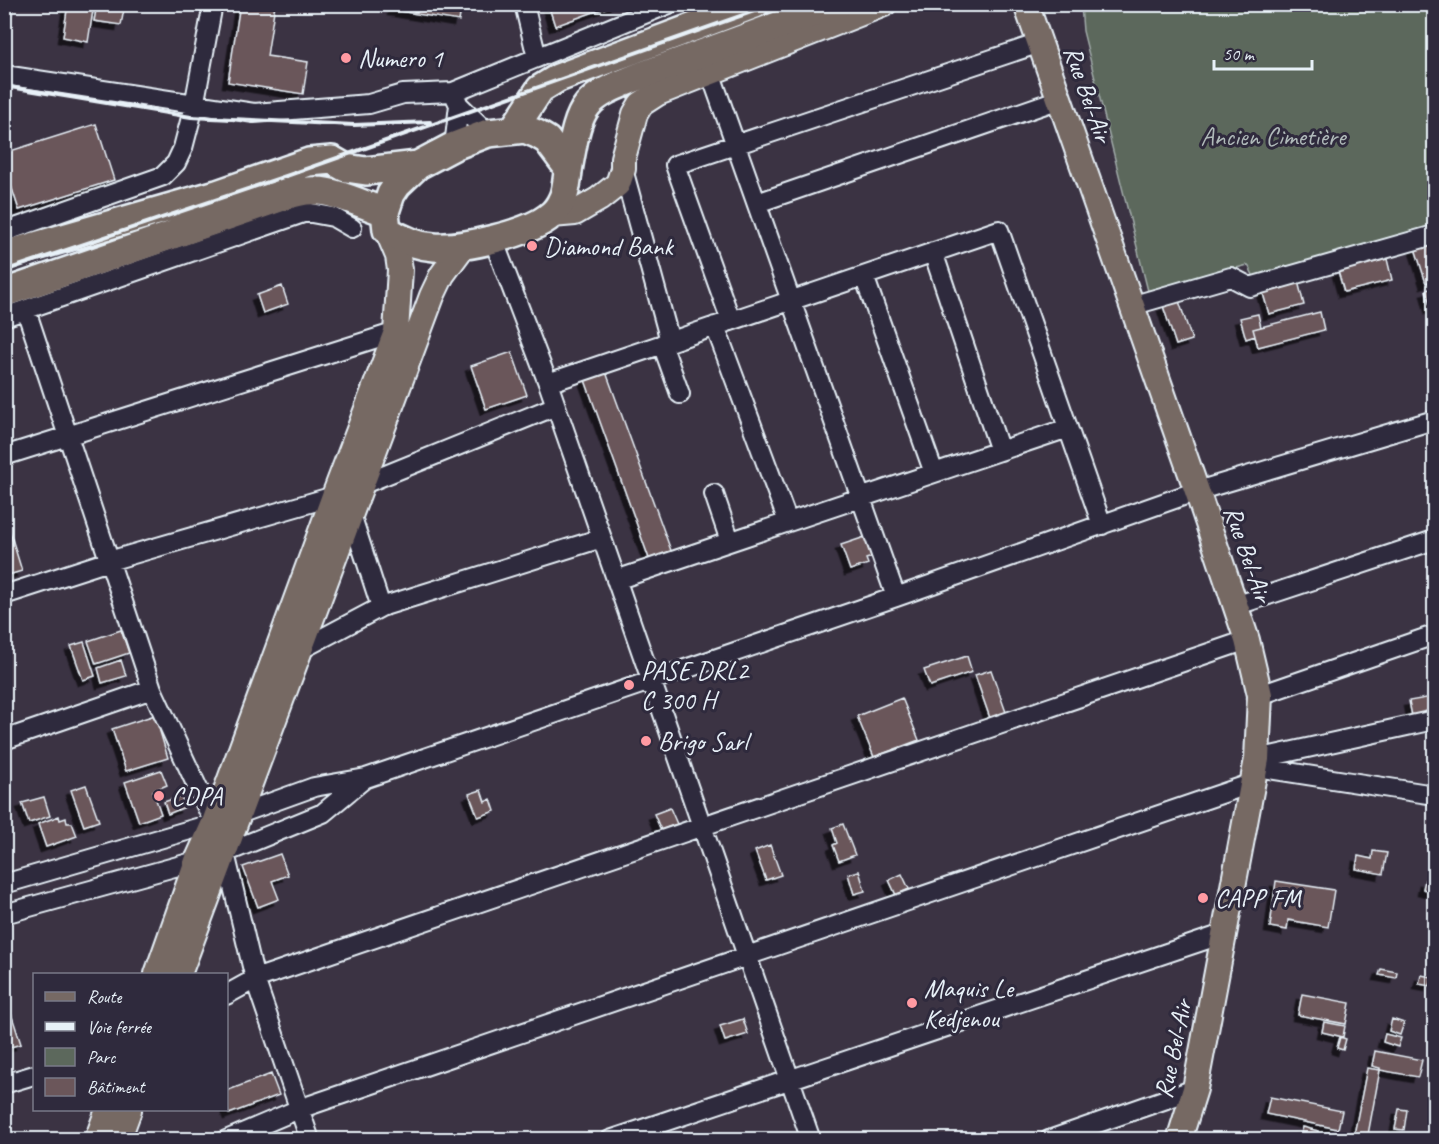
<svg xmlns="http://www.w3.org/2000/svg" width="1439" height="1144" viewBox="0 0 1439 1144" font-family="Caveat,sans-serif">
	<style>
		.green { fill: #5c685c; stroke: #a2acaa; stroke-width: 1.5 }
		.building { fill: #6b565a; stroke: #e8f1f8; stroke-width: 1.5; filter: url(#shadow) }
		.lines { fill: none; stroke-linecap: round; stroke-linejoin: round }
		.minor-casing { stroke: #e8f1f8; stroke-width: 22 }
		.major-casing { stroke: #e8f1f8; stroke-width: 28 }
		.highway-casing { stroke: #e8f1f8; stroke-width: 32 }
		.minor { stroke: #2f2a3d; stroke-width: 18 }
		.major { stroke: #766964; stroke-width: 24 }
		.highway { stroke: #766964; stroke-width: 27 }
		.rail { stroke: #e8f1f8; stroke-width: 4 }
		.poi-dot { fill: #ff9aa2; stroke: #2f2a3d; stroke-width: 2 }
		.labels { text-anchor: middle; dominant-baseline: central; stroke-width: 6; stroke-linejoin: round; paint-order: stroke }
		.poi-label { font-size: 26px; fill: #e8f1f8; stroke: #2f2a3d; text-anchor: start }
		.street-label { font-size: 26px; fill: #e8f1f8; stroke: #2f2a3d }
		.park-label { font-size: 26px; fill: #b0baba; stroke: #2f2a3d }
	</style>
	<defs>
		<filter id="shadow"><feDropShadow dx="-5.5" dy="5.5" stdDeviation="0" flood-color="#0009"/></filter>
	</defs>
	<rect width="100%" height="100%" fill="#3b3343"/>
	<filter id="ink" filterUnits="userSpaceOnUse"><feTurbulence type="fractalNoise" baseFrequency=".0167" numOctaves="2"/><feDisplacementMap in="SourceGraphic" scale="12" xChannelSelector="R" yChannelSelector="G"/><feConvolveMatrix kernelMatrix="1 2 1 2 8 2 1 2 1" color-interpolation-filters="sRGB"/></filter>
	<g filter="url(#ink)">
		<path class="green" d="M1081,5h353v225l-180,47 -6,-12 -100,26 -65,-260z"/>
		<path class="building" d="M4,4h9l-1,10 -8,-1z
			M68,4h26l-6,38 -25,-5z
			M97,4h28l-4,21 -27,-4z
			M240,4h35l-8,52 41,6 -5,32 -75,-12z
			M394,4h68l-3,17 -66,-11z
			M548,4h68l-61,22z
			M96,124l18,56 -95,30 -15,-46v-11z
			M1434,243v37l-8,3 -11,-35z
			M1387,259l5,21 -48,12 -6,-21z
			M1298,281l6,24 -35,9 -7,-24z
			M282,286l6,18 -25,9 -6,-18z
			M1434,288v20l-3,1 -5,-19z
			M1179,301l13,39 -16,5 -13,-39z
			M1320,312l4,18 -66,17 -5,-18z
			M1258,314l3,13 -8,2 2,7 -9,3 -6,-21z
			M512,352l15,43 -41,14 -15,-43z
			M606,372l67,184 -22,8 -66,-184z
			M10,532l12,39 -17,5 -1,-43z
			M865,537l7,20 -6,2 2,5 -18,6 -9,-25z
			M121,630l8,23 -33,11 -8,-23z
			M84,642l11,34 -12,4 -12,-34z
			M967,656l5,16 -42,14 -6,-16z
			M121,660l5,16 -24,7 -4,-15z
			M991,670l16,45 -16,6 -16,-46z
			M1432,697l2,15 -22,4 -3,-15z
			M902,698l17,42 -45,17 -17,-41z
			M155,715l13,43 -42,13 -14,-42z
			M161,770l6,15 -14,6 8,23 -22,8 -14,-40z
			M86,785l13,36 -15,5 -13,-36z
			M481,790l4,12 6,-3 4,12 -17,6 -9,-23z
			M181,796l4,11 -17,7 -4,-12z
			M44,797l6,19 -21,7 -7,-20z
			M670,808l7,16 -16,6 -7,-16z
			M59,816l1,4 6,-2 1,5h5l5,13 -31,11 -8,-23z
			M843,824l12,31 -16,6 -6,-16 4,-2 -5,-15z
			M770,845l11,30 -15,5 -11,-29z
			M1373,851l14,2 -4,21 -27,-5 2,-13 14,3z
			M280,854l8,21 -16,6 7,18 -21,8 -15,-40z
			M859,871l6,20 -11,3 -6,-20z
			M902,874l7,15 -13,6 -7,-15z
			M1425,880l9,2v10l-11,-3z
			M1276,881l58,9 -6,37 -40,-7 -1,10 -17,-3z
			M1381,969l16,3 -1,6 -17,-3z
			M1421,975l11,2 -2,9 -11,-2z
			M1302,994l48,9 -4,21 -48,-9z
			M6,998l15,46 -17,5v-50z
			M743,1019l5,15 -23,7 -5,-15z
			M1392,1019l12,4 -4,12 -11,-4z
			M1324,1022l21,4 -2,11 -21,-5z
			M1385,1034l16,4 -3,9 -15,-5z
			M1340,1037l6,2 -3,11 -6,-2z
			M1375,1051l47,9 -4,17 -38,-7v-2l-8,-2z
			M1367,1068l13,2 -13,70h-14z
			M271,1074l8,21 -50,19 -3,-8v-15z
			M1270,1097l72,14 -4,18 -72,-15z
			M1399,1109l8,1 -3,20 -9,-1z
			M1303,1127l15,4 -2,9h-16z"/>
		<g class="lines">
			<g class="minor-casing">
				<path id="minor" d="M524,4l13,54
					M710,72l186,525
					M4,75l250,38 115,-9 34,-10 50,-2 216,-88
					M453,92l6,13 29,28
					M454,146l5,-41
					M623,169l47,172
					M757,203l303,-104
					M4,232l159,-56 13,-13 7,-15 11,-42 19,-102
					M493,239l55,144 263,757
					M933,252l67,199
					M864,276l70,197
					M1131,306l100,-29 19,10 184,-52
					M26,310l126,379 62,134
					M4,317l302,-105 27,5 19,11
					M731,321l-56,-156 365,-122
					M715,326l73,196
					M662,344l18,50
					M548,383l451,-153 103,295
					M4,456l392,-124
					M361,485l195,-79
					M714,494l16,47
					M350,511l31,96
					M616,580l452,-152
					M4,595l105,-34 225,-65
					M1235,606l199,-66
					M298,651l83,-44 221,-69
					M1260,695l174,-60
					M4,740l148,-51
					M1257,759l177,-39
					M1256,767l178,28
					M225,853l30,126 55,161
					M4,884l210,-61 100,-36 52,-9 530,-181 301,-106 237,-71
					M4,914l221,-61 98,-40 41,-34
					M226,995l29,-16 992,-339
					M4,1084l30,-9
					M226,1140l73,-31 954,-326
					M610,1140l616,-207
					M1049,1140l146,-51"/>
			</g>
			<g class="major-casing">
				<path id="major" d="M1026,4l171,487 50,149 13,55 -3,64 -62,330 -16,51
					M552,215l23,-2 24,-14 19,-15 5,-15v-11l12,-44 6,-10 17,-11 226,-89
					M157,974l40,-113 17,-38 120,-327 62,-164 4,-62 -2,-14 -11,-26
					M179,974l253,-678 10,-21 22,-30
					M97,1140l11,-30
					M118,1140l11,-30"/>
			</g>
			<g class="highway-casing">
				<path id="highway" d="M513,130l27,-41 18,-11 197,-74
					M385,212l6,-18 6,-9 21,-20
					M4,255l213,-61 92,-32 23,-2 14,8 20,3 52,-6 36,-19 34,-13 37,-4 12,5 10,6 21,28
					M4,293l276,-95c12,-4 24,-8 37,-7 18,0 49,15 68,21l2,18c14,9 30,16 47,17 28,2 95,-13 117,-32 4,-3 9,-10 11,-15 5,-9 5,-24 7,-35 11,-63 14,-67 74,-90l195,-71"/>
			</g>
			<use href="#minor" class="minor"/>
			<use href="#major" class="major"/>
			<use href="#highway" class="highway"/>
			<path class="rail" d="M4,86l187,31 163,8 76,-3
				M4,271l285,-96 485,-171"/>
		</g>
	</g>
	<g class="poi-dot">
		<circle cx="346" cy="58" r="6"/>
		<circle cx="532" cy="246" r="6"/>
		<circle cx="629" cy="685" r="6"/>
		<circle cx="646" cy="741" r="6"/>
		<circle cx="159" cy="796" r="6"/>
		<circle cx="1203" cy="898" r="6"/>
		<circle cx="912" cy="1003" r="6"/>
	</g>
	<g class="labels">
		<g class="poi-label">
			<text x="358" y="58">Numero 1</text>
			<text x="544" y="246">Diamond Bank</text>
			<text x="641" y="670">PASE DRL2<tspan x="641" dy="30">C 300 H</tspan></text>
			<text x="658" y="741">Brigo Sarl</text>
			<text x="171" y="796">CDPA</text>
			<text x="1215" y="898">CAPP FM</text>
			<text x="924" y="988">Maquis Le<tspan x="924" dy="30">Kedjenou</tspan></text>
		</g>
		<g class="street-label">
			<text transform="translate(1088 94) rotate(71)">Rue Bel-Air</text>
			<text transform="translate(1248 554) rotate(71)">Rue Bel-Air</text>
			<text transform="translate(1173 1049) rotate(-78)">Rue Bel-Air</text>
		</g>
		<g class="park-label">
			<text x="1273" y="136">Ancien Cimetière</text>
		</g>
	</g>
	<rect width="1439" height="1144" fill="none" stroke="#2f2a3d" stroke-width="24"/>
	<rect x="12" y="12" width="1415" height="1120" fill="none" stroke="#e8f1f8" stroke-width="2" filter="url(#ink)"/>
	<rect x="33" y="973" width="195" height="138" fill="#2f2a3d" stroke="#797a88" stroke-width="1.5"/>
	<rect x="45" y="992" width="30" height="9" fill="#766964" stroke="#797a88" stroke-width="1.5"/>
	<text x="87" y="1003" font-size="18" fill="#e8f1f8">Route</text>
	<rect x="45" y="1022" width="30" height="9" fill="#e8f1f8" stroke="#797a88" stroke-width="1.5"/>
	<text x="87" y="1033" font-size="18" fill="#e8f1f8">Voie ferrée</text>
	<rect x="45" y="1048" width="30" height="18" fill="#5c685c" stroke="#797a88" stroke-width="1.5"/>
	<text x="87" y="1063" font-size="18" fill="#e8f1f8">Parc</text>
	<rect x="45" y="1078" width="30" height="18" fill="#6b565a" stroke="#797a88" stroke-width="1.5"/>
	<text x="87" y="1093" font-size="18" fill="#e8f1f8">Bâtiment</text>
	<path d="M1214 60v9h98v-9" fill="none" stroke="#e8f1f8" stroke-width="3"/>
	<text x="1223" y="60" font-size="18" fill="#e8f1f8" stroke="#2f2a3d" stroke-width="4.5" paint-order="stroke">50 m</text>
</svg>
